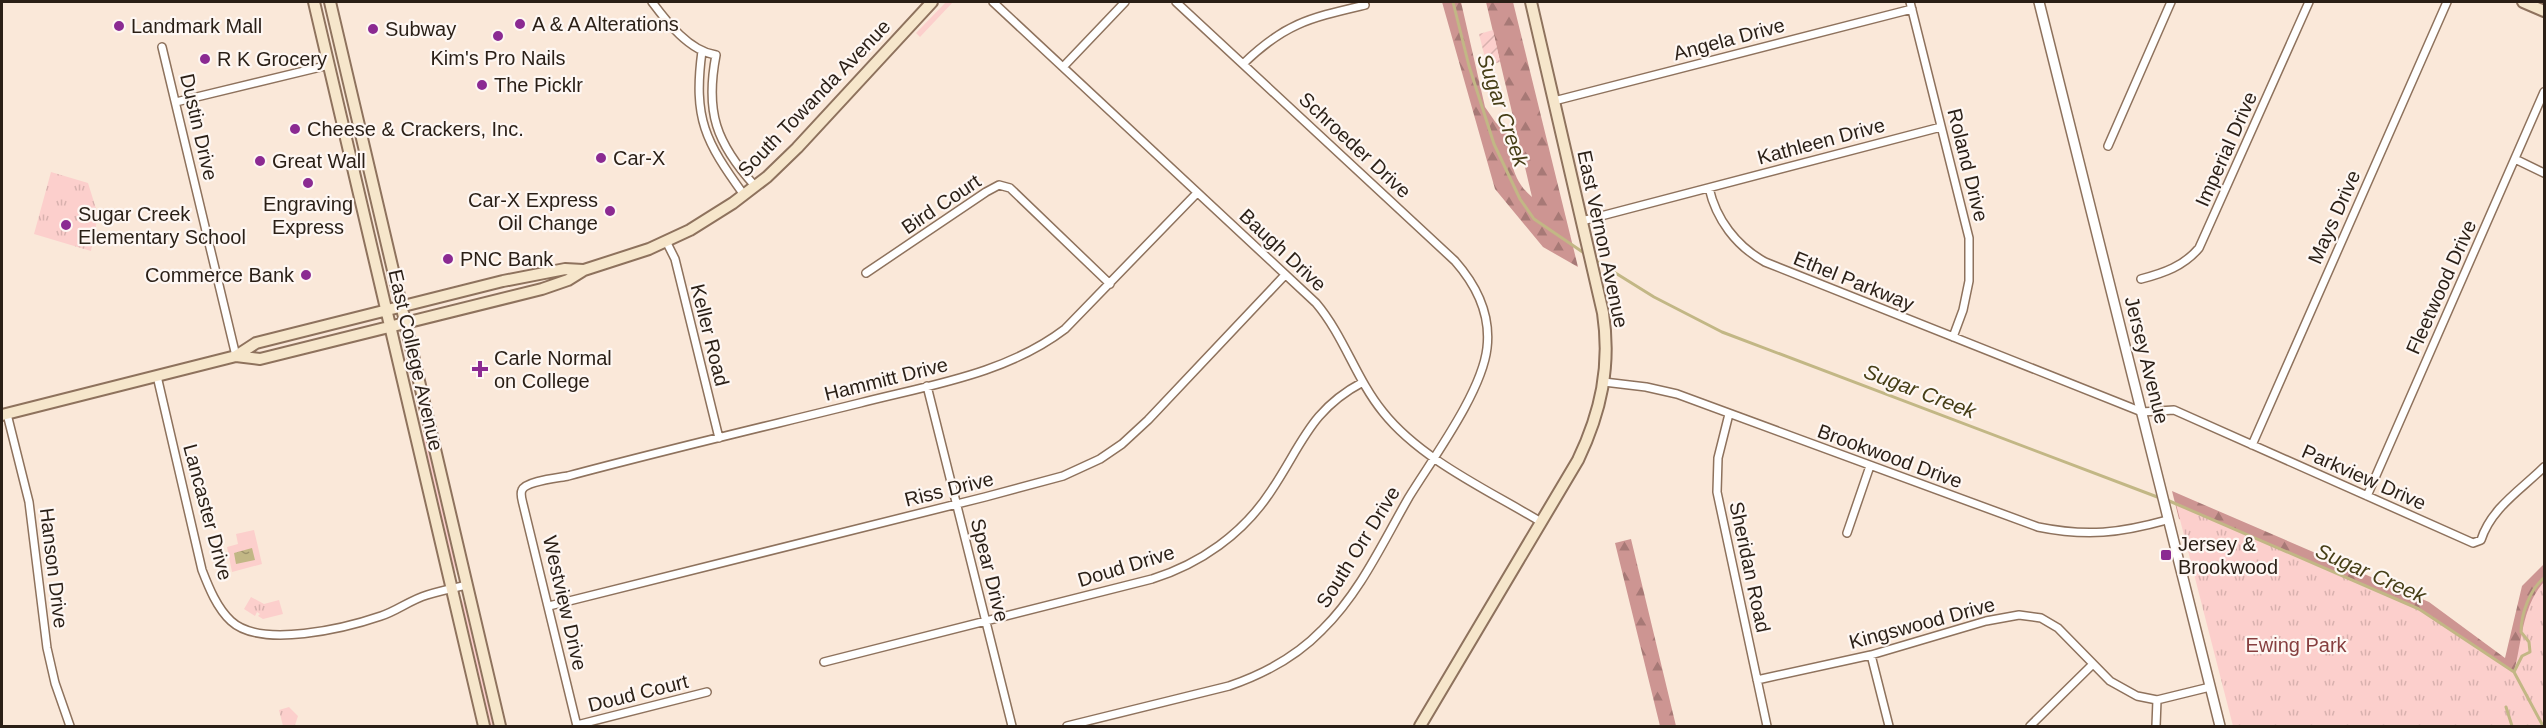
<svg xmlns="http://www.w3.org/2000/svg" width="2546" height="728" viewBox="0 0 2546 728" font-family="Helvetica,sans-serif">
	<style>
		.grass { fill: #fccfcc }
		.forest { fill: url(#forest-firs) }
		.park { fill: url(#park-tufts) }
		.garden { fill: url(#garden-furrows) }
		.water { fill: url(#water-ripples) }
		.lines { fill: none; stroke-linecap: round; stroke-linejoin: round }
		.stream { stroke: #c2b785; stroke-width: 3 }
		.minor-casing { stroke: #8e725d; stroke-width: 10 }
		.tertiary-casing { stroke: #8e725d; stroke-width: 12 }
		.secondary-casing { stroke: #8e725d; stroke-width: 14 }
		.minor { stroke: #fff; stroke-width: 7 }
		.tertiary { stroke: #fff; stroke-width: 9 }
		.secondary { stroke: #f6e6cb; stroke-width: 10 }
		.poi-dot { fill: #8b2a92; stroke: #fef7f3; stroke-width: 2 }
		.labels { text-anchor: middle; dominant-baseline: central; stroke-width: 4.5; stroke-linejoin: round; paint-order: stroke }
		.poi-label { font-size: 20px; fill: #2a1f16; stroke: #fef7f3; text-anchor: start }
		.street-label { font-size: 20px; fill: #2a1f16; stroke: #fef7f3 }
		.park-label { font-size: 20px; fill: #863f3f; stroke: #fef7f3 }
		.water-label { font-size: 21px; font-style: italic; fill: #463e16; stroke: #fef7f3 }
	</style>
	<defs>
		<pattern id="forest-firs" width="22" height="20" patternUnits="userSpaceOnUse" patternTransform="scale(1.5)"><rect width="22" height="20" fill="#cd9592"/><path d="M5 1l3.5 6h-7zM16 11l3.5 6h-7z" fill="#a77976"/></pattern>
		<pattern id="park-tufts" width="24" height="20" patternUnits="userSpaceOnUse" patternTransform="scale(1.5)"><rect width="24" height="20" fill="#fccfcc"/><path d="M3 7l-1-3M5 7V3M7 7l1-3M15 17l-1-3M17 17v-4M19 17l1-3" fill="none" stroke="#d8b1ae"/></pattern>
		<pattern id="garden-furrows" width="10" height="10" patternUnits="userSpaceOnUse" patternTransform="scale(1.5)"><rect width="10" height="10" fill="#fccfcc"/><path d="M-1 1l2-2M0 10L10 0M9 11l2-2" fill="none" stroke="#d8b1ae"/></pattern>
		<pattern id="water-ripples" width="26" height="14" patternUnits="userSpaceOnUse" patternTransform="scale(1.5)"><rect width="26" height="14" fill="#c2b785"/><path d="M2 4q2-2 4 0t4 0M15 11q2-2 4 0t4 0" fill="none" stroke="#9e946c"/></pattern>
	</defs>
	<rect width="100%" height="100%" fill="#fae8d9"/>
	<path class="grass" d="M946,2h7l-33,35 -4,-4z
		M424,435l7,20 25,104 -1,17 -34,-140z
		M254,530l8,34 -30,8 -5,-25 11,-3 -2,-10z
		M460,597l8,13 27,116h-5z"/>
	<path class="forest" d="M1442,2h19l24,105 11,16 10,7c4,25 5,50 26,67l-46,-195h27l65,265 -35,-20 -48,-58z
		M2172,491l257,111 76,56 17,-72 22,-22v162l-109,-100 -256,-107z
		M1631,539l45,187h-16l-45,-183z"/>
	<path class="park" d="M51,172l37,11 10,32 -7,36 -57,-17z
		M2176,504l243,105 95,63c8,-30 8,-66 30,-90v144h-311z
		M251,597l13,7 15,-4 4,14 -20,5 -5,-3 2,-2 -3,-2 -2,4 -11,-7z
		M289,707l9,9 -3,9 -12,1 -4,-16z"/>
	<path class="garden" d="M1493,30l7,32 -13,4 -8,-32z"/>
	<path class="water" d="M252,548l3,12 -19,4 -2,-11z"/>
	<g class="lines">
		<path class="stream" d="M1453,2l16,64 25,78 26,55 14,20 53,36
			M1593,259l61,38 68,35 438,166
			M2167,500l252,109 95,63 29,54
			M2514,672l8,-16 8,-4 -1,-10 -8,-10c0,-18 9,-43 23,-54
			M2506,707l6,19"/>
		<g class="minor-casing">
			<path id="minor" d="M652,2c15,20 37,49 64,53 -11,57 0,88 39,131
				M993,2l323,301c28,33 40,76 67,109 38,48 107,79 158,110
				M1910,2l59,236v43l-6,29 -10,27
				M162,47l74,309
				M702,51c-9,68 3,90 42,144
				M1243,64c42,-41 67,-46 122,-59
				M1063,67l62,-65
				M1554,101l358,-92
				M176,102l153,-37
				M2108,146l63,-144
				M2515,159l29,14
				M1709,188c7,31 27,58 56,74l377,150 32,-2 299,133 8,-3c10,-32 41,-51 63,-73
				M1582,221l359,-94
				M666,241l9,18 44,179
				M866,273l120,-81 13,-7 11,3 100,96
				M2141,279c23,-6 43,-13 58,-31l110,-246
				M157,376l45,194c7,18 15,38 29,51 30,28 115,7 150,-5 16,-5 29,-16 46,-21 13,-4 27,-7 40,-10
				M1604,382l42,5 31,7 361,133c49,10 82,6 129,-7
				M927,386l85,340
				M7,414l22,88 18,146 8,35 15,43
				M1729,414l-11,44 -1,34 50,234
				M2252,445l195,-443
				M2367,496l177,-404
				M1847,533l23,-67
				M549,606l436,-109 78,-21 37,-17 22,-15 26,-24 137,-145
				M1871,655l18,71
				M824,662l328,-83c48,-15 91,-45 119,-88 31,-46 39,-81 92,-109
				M1757,680l114,-25 115,-34 33,-6 22,3 17,10 52,53 27,15 20,4 53,-13
				M577,725l130,-33
				M577,726l-54,-222c-1,-4 -3,-10 -1,-14 4,-9 36,-12 46,-14 97,-26 195,-49 292,-73 70,-18 146,-29 205,-74l132,-136
				M1067,726l162,-40c35,-12 67,-29 93,-56 38,-37 61,-88 87,-133 24,-39 73,-105 78,-149 4,-34 -10,-62 -32,-87l-279,-259
				M2030,726l62,-61
				M2156,726l1,-26"/>
		</g>
		<g class="tertiary-casing">
			<path id="tertiary" d="M2039,2l181,724"/>
		</g>
		<g class="secondary-casing">
			<path id="secondary" d="M314,2l170,724
				M330,2l170,724
				M2523,2l21,9
				M236,356l24,3 282,-70 26,-9 16,-10 65,-21 41,-19 43,-27 34,-26 30,-29 135,-146
				M2,415l234,-59 20,-13 247,-62 62,-12 18,1
				M1420,726l158,-266c23,-48 33,-94 25,-147l-72,-311"/>
		</g>
		<use href="#minor" class="minor"/>
		<use href="#tertiary" class="tertiary"/>
		<use href="#secondary" class="secondary"/>
	</g>
	<g class="poi-dot">
		<circle cx="520" cy="24" r="6"/>
		<circle cx="119" cy="26" r="6"/>
		<circle cx="373" cy="29" r="6"/>
		<circle cx="498" cy="36" r="6"/>
		<circle cx="205" cy="59" r="6"/>
		<circle cx="482" cy="85" r="6"/>
		<circle cx="295" cy="129" r="6"/>
		<circle cx="601" cy="158" r="6"/>
		<circle cx="260" cy="161" r="6"/>
		<circle cx="308" cy="183" r="6"/>
		<circle cx="610" cy="211" r="6"/>
		<circle cx="66" cy="225" r="6"/>
		<circle cx="448" cy="259" r="6"/>
		<circle cx="306" cy="275" r="6"/>
		<path d="M477 360h6v6h6v6h-6v6h-6v-6h-6v-6h6z"/>
		<rect x="2160" y="549" width="12" height="12" rx="3"/>
	</g>
	<g class="labels">
		<g class="poi-label">
			<text x="532" y="24">A &amp; A Alterations</text>
			<text x="131" y="26">Landmark Mall</text>
			<text x="385" y="29">Subway</text>
			<text x="498" y="58" text-anchor="middle">Kim's Pro Nails</text>
			<text x="217" y="59">R K Grocery</text>
			<text x="494" y="85">The Picklr</text>
			<text x="307" y="129">Cheese &amp; Crackers, Inc.</text>
			<text x="613" y="158">Car-X</text>
			<text x="272" y="161">Great Wall</text>
			<text x="598" y="200" text-anchor="end">Car-X Express<tspan x="598" dy="23">Oil Change</tspan></text>
			<text x="308" y="204" text-anchor="middle">Engraving<tspan x="308" dy="23">Express</tspan></text>
			<text x="78" y="214">Sugar Creek<tspan x="78" dy="23">Elementary School</tspan></text>
			<text x="460" y="259">PNC Bank</text>
			<text x="294" y="275" text-anchor="end">Commerce Bank</text>
			<text x="494" y="358">Carle Normal<tspan x="494" dy="23">on College</tspan></text>
			<text x="2178" y="544">Jersey &amp;<tspan x="2178" dy="23">Brookwood</tspan></text>
		</g>
		<g class="street-label">
			<text transform="translate(1729 39) rotate(-15)">Angela Drive</text>
			<text transform="translate(814 98) rotate(-46)">South Towanda Avenue</text>
			<text transform="translate(199 127) rotate(77)">Dustin Drive</text>
			<text transform="translate(1821 141) rotate(-15)">Kathleen Drive</text>
			<text transform="translate(1355 145) rotate(43)">Schroeder Drive</text>
			<text transform="translate(2226 149) rotate(-66)">Imperial Drive</text>
			<text transform="translate(1968 165) rotate(76)">Roland Drive</text>
			<text transform="translate(941 204) rotate(-34)">Bird Court</text>
			<text transform="translate(2334 217) rotate(-66)">Mays Drive</text>
			<text transform="translate(1603 239) rotate(78)">East Vernon Avenue</text>
			<text transform="translate(1283 250) rotate(43)">Baugh Drive</text>
			<text transform="translate(1854 281) rotate(22)">Ethel Parkway</text>
			<text transform="translate(2441 287) rotate(-66)">Fleetwood Drive</text>
			<text transform="translate(710 335) rotate(76)">Keller Road</text>
			<text transform="translate(416 360) rotate(77)">East College Avenue</text>
			<text transform="translate(2147 360) rotate(76)">Jersey Avenue</text>
			<text transform="translate(886 379) rotate(-14)">Hammitt Drive</text>
			<text transform="translate(1890 456) rotate(20)">Brookwood Drive</text>
			<text transform="translate(2364 477) rotate(24)">Parkview Drive</text>
			<text transform="translate(949 489) rotate(-14)">Riss Drive</text>
			<text transform="translate(208 512) rotate(75)">Lancaster Drive</text>
			<text transform="translate(1358 547) rotate(-58)">South Orr Drive</text>
			<text transform="translate(1126 566) rotate(-17)">Doud Drive</text>
			<text transform="translate(1750 567) rotate(78)">Sheridan Road</text>
			<text transform="translate(54 568) rotate(83)">Hanson Drive</text>
			<text transform="translate(990 570) rotate(76)">Spear Drive</text>
			<text transform="translate(565 603) rotate(77)">Westview Drive</text>
			<text transform="translate(1922 623) rotate(-15)">Kingswood Drive</text>
			<text transform="translate(638 693) rotate(-14)">Doud Court</text>
		</g>
		<g class="park-label">
			<text x="2296" y="645">Ewing Park</text>
		</g>
		<g class="water-label">
			<text transform="translate(1503 110) rotate(71)">Sugar Creek</text>
			<text transform="translate(1920 391) rotate(21)">Sugar Creek</text>
			<text transform="translate(2371 573) rotate(24)">Sugar Creek</text>
		</g>
	</g>
	<rect width="2546" height="728" fill="none" stroke="#2a1f16" stroke-width="6"/>
</svg>
